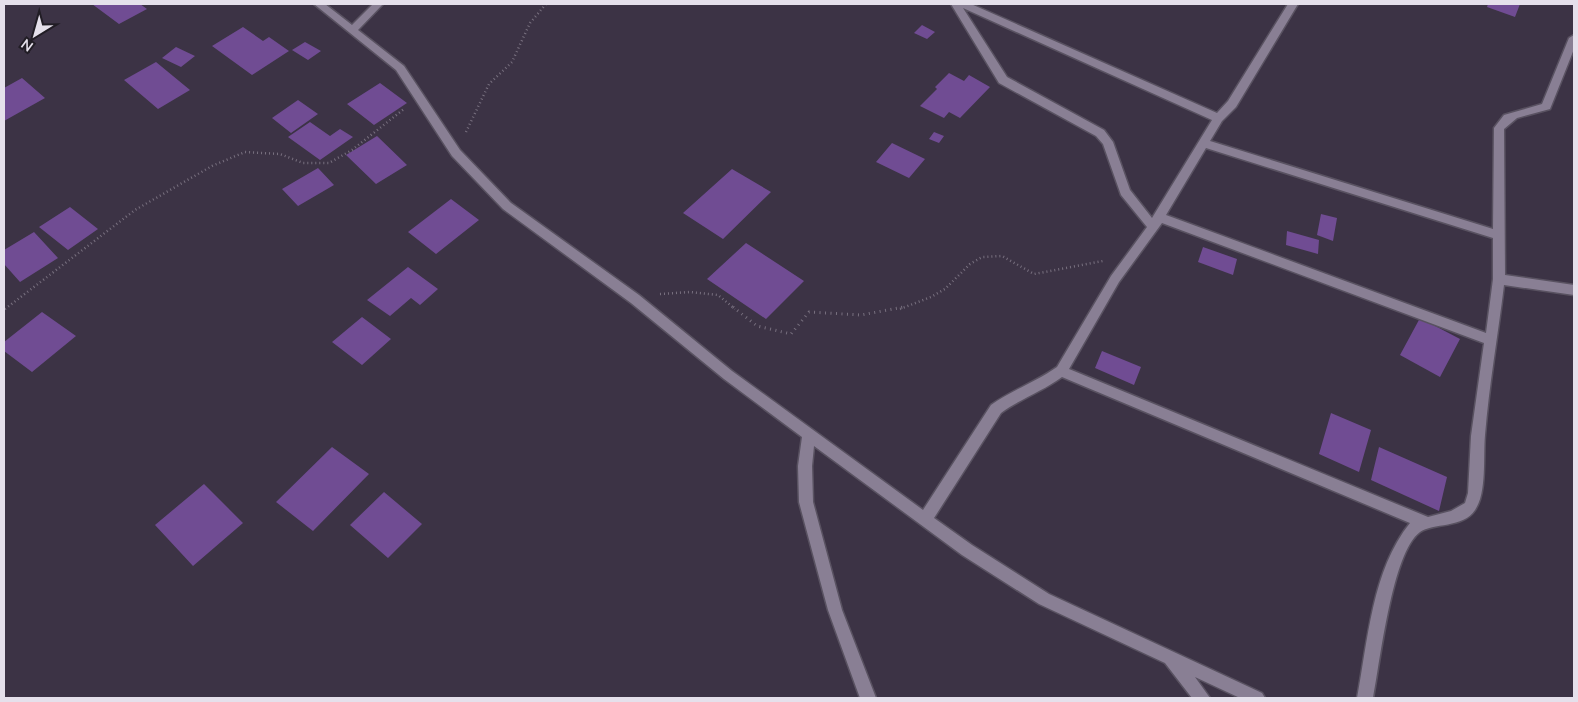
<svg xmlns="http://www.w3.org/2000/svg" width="1578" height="702" viewBox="0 0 1578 702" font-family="'Nunito Sans',sans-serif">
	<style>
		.building { fill: #704c93 }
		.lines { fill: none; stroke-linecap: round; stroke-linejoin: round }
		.street-casing { stroke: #595261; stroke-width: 3 }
		.path-far1 { stroke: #78707f; stroke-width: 2.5; stroke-dasharray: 1 3; stroke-linecap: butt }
		.path { stroke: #78707f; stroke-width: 3; stroke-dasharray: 1 4.5; stroke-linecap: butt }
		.street { fill: #897f94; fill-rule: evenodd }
	</style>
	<rect width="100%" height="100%" fill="#3c3345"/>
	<path class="building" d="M92,4h48l7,5 -28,15z
		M1488,4h32l-5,13 -28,-10z
		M922,25l13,7 -8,7 -13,-6z
		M243,27l20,14 6,-4 20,14 -37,24 -40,-29z
		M305,42l16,9 -13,9 -16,-10z
		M176,47l19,9 -14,11 -19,-9z
		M156,62l34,28 -32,19 -34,-29z
		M949,73l15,8 5,-6 21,12 -30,31 -11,-6 -5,6 -24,-12 17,-17 -2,-2z
		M22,78l23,20 -41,23v-33z
		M380,83l27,20 -33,22 -27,-21z
		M298,100l20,14 -27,19 -19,-15z
		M310,122l20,14 10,-7 13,8 -33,23 -32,-23z
		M934,132l10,4 -5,7 -10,-4z
		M377,136l30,29 -31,19 -30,-29z
		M892,143l33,16 -16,19 -33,-16z
		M318,168l16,17 -36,21 -16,-17z
		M732,169l39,23 -48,47 -40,-26z
		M451,199l28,21 -43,34 -28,-22z
		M70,207l28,22 -30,21 -29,-23z
		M1321,214l16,4 -4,23 -16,-6z
		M1287,231l32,9 -1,14 -32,-9z
		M34,232l24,26 -38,24 -16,-18v-14z
		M746,243l58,38 -38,38 -59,-40z
		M1203,247l34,12 -4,16 -35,-13z
		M408,267l30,22 -18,16 -9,-7 -21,18 -23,-16z
		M42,312l34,24 -44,36 -28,-21v-9z
		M362,317l29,22 -29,26 -30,-23z
		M1420,318l40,21 -20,38 -40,-22z
		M1102,351l39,16 -7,18 -39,-17z
		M1331,413l40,17 -12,42 -40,-18z
		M332,447l37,27 -56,57 -37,-29z
		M1379,447l68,30 -8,34 -68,-31z
		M204,484l39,39 -50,43 -38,-41z
		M384,492l38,32 -34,34 -38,-33z"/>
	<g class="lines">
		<g class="street-casing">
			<path id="street" d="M314,4h11l27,21 21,-21h10l-25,26 46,36 56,84 51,53 128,92 93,76 191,139 68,-105c21,-15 45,-23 66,-38l54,-91 36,-49 -26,-32 -18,-51 -7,-8 -97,-53 -48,-79h20l246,109 11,-12 60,-97h10l-62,103 -14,14 -12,20 283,88 1,-101 10,-13 38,-11 27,-66 5,-3v14l-24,60 -33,9 -13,11 1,146 69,10v10l-70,-10c-6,50 -15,100 -19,150 -2,22 2,58 -10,75 -11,18 -43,13 -55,22 -28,20 -40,131 -47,166h-16c11,-58 15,-128 53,-175l-348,-146c-19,14 -42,22 -61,36l-67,105 38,27 77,49 213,99 3,5h-25l-45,-21 15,21h-18l-27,-35 -126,-59 -77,-49 -148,-109 -2,20 1,36 29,108 34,88h-16l-32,-88 -29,-108 -1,-36 4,-29 -78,-58 -93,-76 -128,-94 -51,-53 -56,-86zM963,8l249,112 -60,98 -22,-28 -17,-48 -9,-12 -97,-53zM1206,148l287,90v41l-7,54 -320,-118zM1162,223l322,120 -13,93 -3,57 -3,10 -14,8 -23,6 -359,-148 50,-87z"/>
		</g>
		<path class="path-far1" d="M466,132l23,-48 23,-22 18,-39 16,-19
			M660,294l30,-2 28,3 17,14
			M5,309l130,-99 77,-44 33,-14 35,2 23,9h26l23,-13 52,-41
			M900,309l31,-12 14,-8 25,-25 12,-7 20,-1 32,18 69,-13"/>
		<path class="path" d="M733,307l24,19 34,8 18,-22 52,3 43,-8
			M4,309l2,-2"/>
		<use href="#street" class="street"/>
	</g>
	<rect width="1578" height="702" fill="none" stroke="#e5e0eb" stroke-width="10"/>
	<g transform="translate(35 35) rotate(217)" stroke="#211d25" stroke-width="4" paint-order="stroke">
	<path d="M0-4L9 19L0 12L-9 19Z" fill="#e5e0eb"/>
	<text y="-8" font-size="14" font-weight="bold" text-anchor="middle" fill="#e5e0eb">N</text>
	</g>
</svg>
